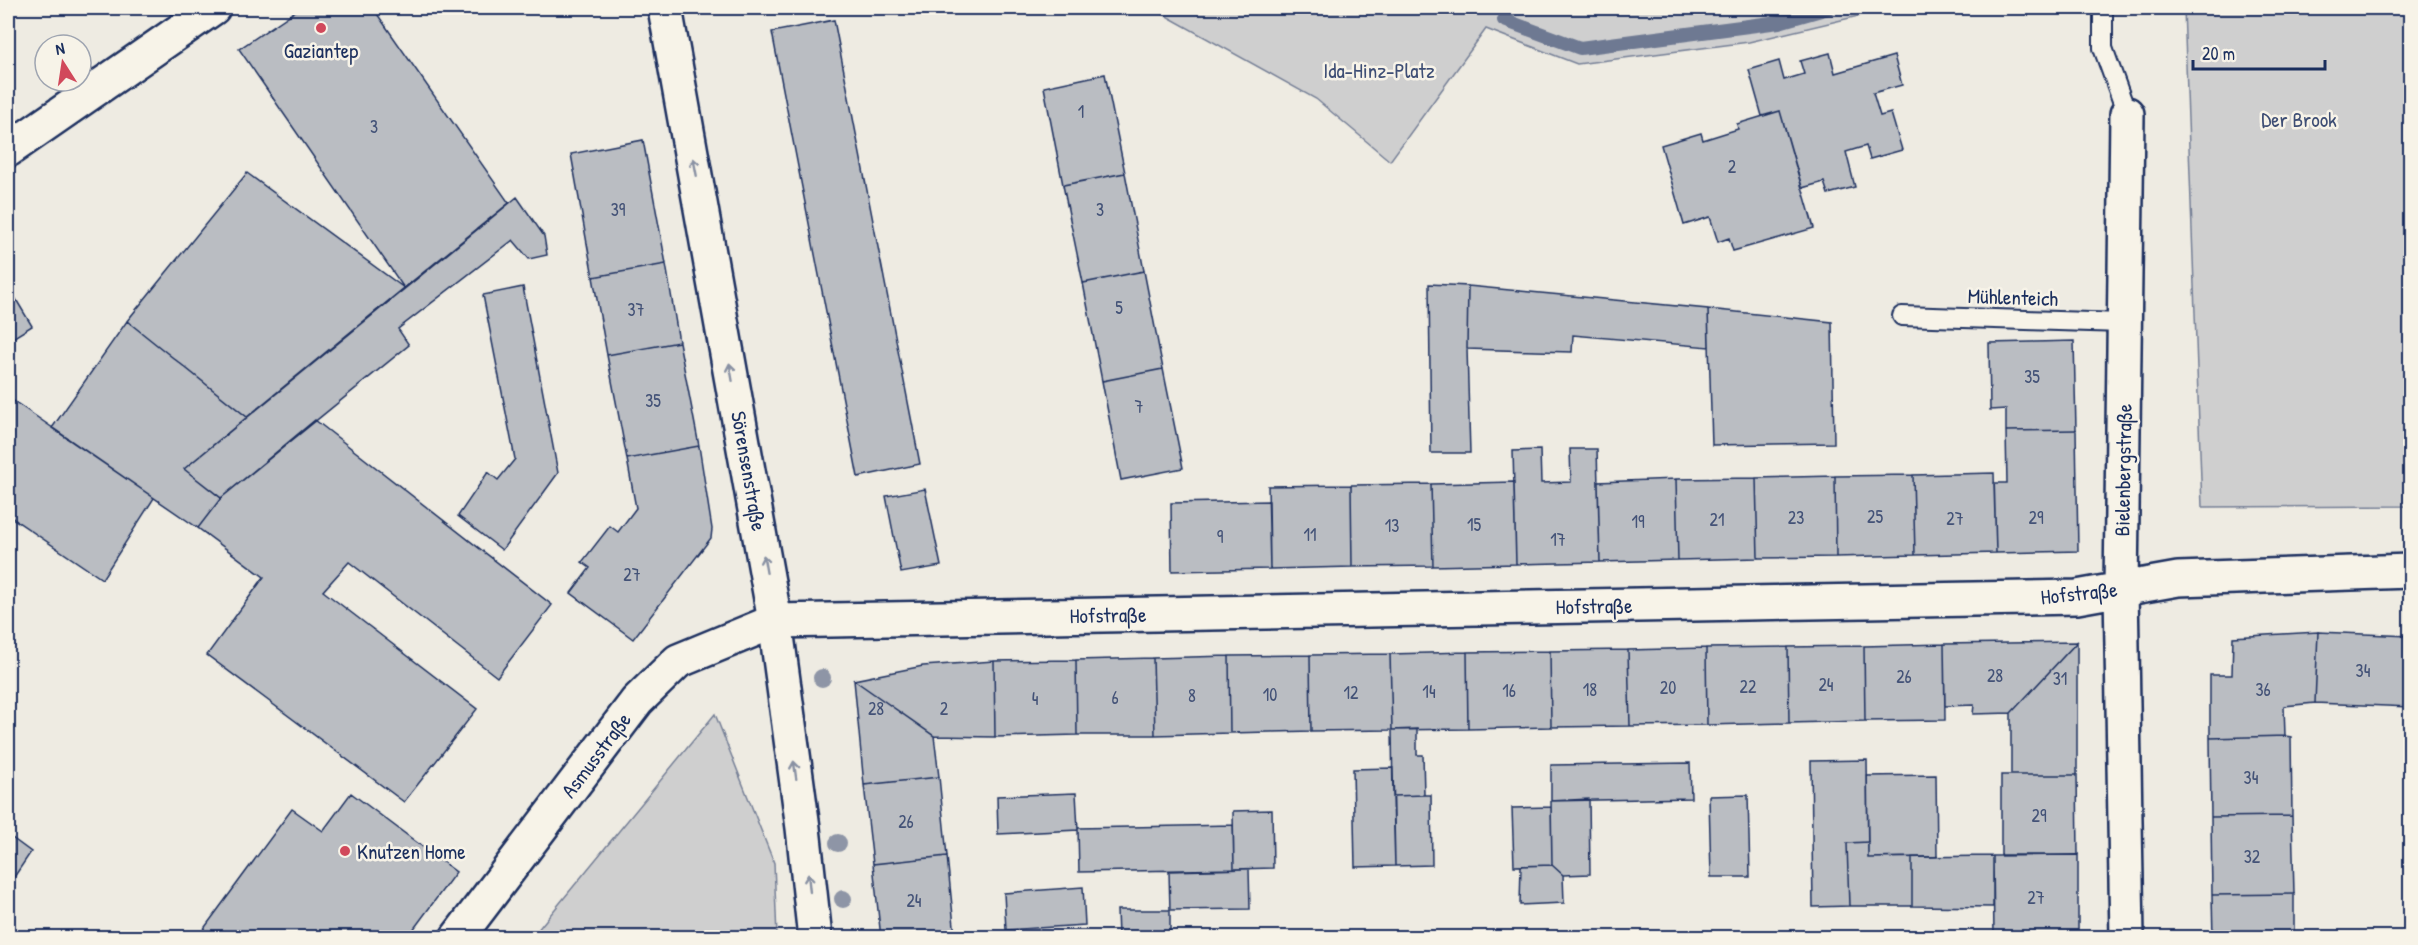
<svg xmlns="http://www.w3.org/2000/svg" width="2418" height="945" viewBox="0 0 2418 945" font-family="'Patrick Hand',sans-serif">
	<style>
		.green { fill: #cfcfcf; stroke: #757f96; stroke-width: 1.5 }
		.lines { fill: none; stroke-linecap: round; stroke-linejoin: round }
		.stream { stroke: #6e7992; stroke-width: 14 }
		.building { fill: #babdc2; stroke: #1b2f5e; stroke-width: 1.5 }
		.lane-casing { stroke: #1b2f5e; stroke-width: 22 }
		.street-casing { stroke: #1b2f5e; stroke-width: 38 }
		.secondary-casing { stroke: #1b2f5e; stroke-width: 38 }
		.lane { stroke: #f7f3e8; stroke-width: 18 }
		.street { stroke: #f7f3e8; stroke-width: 33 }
		.secondary { stroke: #f7f3e8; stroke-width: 33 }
		.tree { fill: #8e95a6 }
		.oneway { stroke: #8991a3 }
		.poi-dot { fill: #d1495b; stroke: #f7f3e8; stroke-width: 2 }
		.labels { text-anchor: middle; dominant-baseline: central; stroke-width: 5; stroke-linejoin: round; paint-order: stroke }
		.number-label { font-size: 18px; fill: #435277 }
		.poi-label { font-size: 21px; fill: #1b2f5e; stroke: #f7f3e8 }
		.park-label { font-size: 21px; fill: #3f4f75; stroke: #f7f3e8 }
		.street-label { font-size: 21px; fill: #1b2f5e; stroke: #f7f3e8 }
	</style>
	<rect width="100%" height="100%" fill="#eeebe2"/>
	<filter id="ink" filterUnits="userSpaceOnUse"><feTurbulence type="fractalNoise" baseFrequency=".0167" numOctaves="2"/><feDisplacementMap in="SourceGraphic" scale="12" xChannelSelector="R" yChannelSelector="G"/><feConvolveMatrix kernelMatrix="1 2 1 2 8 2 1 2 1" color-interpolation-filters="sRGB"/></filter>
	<g filter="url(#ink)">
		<path class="green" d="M1152,8h740l-143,34 -172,22 -91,-35 -96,132 -74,-62z
			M2184,8h226v498l-208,1z
			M715,714l59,149 3,74h-245z"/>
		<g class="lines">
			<path class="stream" d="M1504,20l76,28 199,-26 49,-14"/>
		</g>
		<path class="building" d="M300,8h73l136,195 -105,85 -165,-239z
			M834,20l86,444 -62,13 -86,-445z
			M1830,53l5,20 59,-17 8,29 -29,8 7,23 11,-3 11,37 -32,9 -4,-13 -20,6 9,35 -27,7 -4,-12 -22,6 -22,-77 -18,5 -13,-46 30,-9 5,19 20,-6 -4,-13z
			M1105,74l20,99 -62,12 -19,-98z
			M1780,111l34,117 -81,23 -4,-13 -11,4 -8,-25 -26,8 -23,-80 40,-12 2,7 35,-11 -1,-5z
			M643,140l23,124 -73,13 -22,-123z
			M247,173l157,115 -157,129 -120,-96z
			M1125,173l19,98 -61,12 -20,-98z
			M517,197l27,39 3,19 -18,4 -16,-19 -115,89 11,16 -188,153 -37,-29z
			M666,264l13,78 -72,13 -14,-78z
			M1144,271l19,98 -61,12 -19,-98z
			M1429,284l39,2 -1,63 3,104h-39z
			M8,286l24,40 -24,15z
			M1468,286l240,23 1,38 -136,-12 -1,17 -105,-3z
			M523,287l35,186 -56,77 -44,-34 30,-44 10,8 17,-21 -32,-164z
			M1708,309l124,13 2,121 -122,2z
			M127,321l120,96 -63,52 37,29 -23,30 -146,-100z
			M2074,341l2,89 -70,1v-22l-16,1 -1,-67z
			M679,342l20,104 -72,13 -20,-104z
			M1163,369l20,99 -62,12 -19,-99z
			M8,397l146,101 -52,81 -94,-64z
			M315,420l237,185 -55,72 -148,-115 -26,29 154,118 -73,93 -197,-147 57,-78 -66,-49 23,-30z
			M2076,430l2,121 -82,2 -2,-70h13l-1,-52z
			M699,446l13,83 -1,9 -78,101 -62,-46 19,-25 -8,-6 28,-36 8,6 18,-24 -9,-49z
			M1570,449h27l3,113 -84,2 -3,-113 27,-1 1,33 30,-1z
			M1994,473l2,80 -81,2 -2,-80z
			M1913,475l2,80 -79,2 -1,-81z
			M1835,476l1,81 -78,1 -2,-80z
			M1756,478l2,80 -80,2 -2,-81z
			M1676,479l2,81 -78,2 -2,-80z
			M1514,482l2,82 -83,2 -2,-82z
			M1431,484l2,82 -81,1 -1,-82z
			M1351,485l1,82 -82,2 -2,-83z
			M925,489l16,77 -40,7 -15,-77z
			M1269,501l1,68 -98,2 -1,-68z
			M2318,632l92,4v71l-95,-4z
			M2318,632l-3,71 -31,3 1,30 -75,2v-63h22l1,-38z
			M2077,642l-66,71 -38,1 1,-9 -29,1 -1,-62z
			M2077,642v133h-66v-62z
			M1944,644l1,76 -80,1 -1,-75z
			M1864,646l1,75 -76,2 -1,-76z
			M1788,647l1,76 -82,2 -1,-77z
			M1706,648l1,77 -77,1 -2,-76z
			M1628,650l2,76 -79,1 -1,-76z
			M1550,651l1,76 -83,2 -1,-77z
			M1467,652l1,77 -76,1 -2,-76z
			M1390,654l2,76 -81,1 -1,-76z
			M1310,655l1,76 -81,2 -1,-77z
			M1229,656l1,77 -75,2 -2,-77z
			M1153,658l2,77h-78l-1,-75z
			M1076,660l1,75 -82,2 -1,-76z
			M994,661l1,76 -61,-1 -80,-56 69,-14z
			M854,680l80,56 5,41 -75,8z
			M1417,729v26h6l1,40 -31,1 -1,-66z
			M2285,736l6,1 1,79 -81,1 -1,-79z
			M1867,760l1,82 -21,1 2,63 -36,1 -2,-146z
			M1690,763l1,35 -140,3v-36z
			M1393,768l2,98 -40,1 -2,-98z
			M1936,775l1,82 -69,1 -1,-82z
			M2001,775h76l1,80h-77z
			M939,777l8,79 -74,8 -9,-79z
			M351,793l105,79 -49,66h-210l95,-129 31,22z
			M1076,793l2,37 -80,4 -1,-38z
			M1424,795h7l1,70 -37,1 -2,-70z
			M1748,795l2,82h-39l-2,-81z
			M1589,799l1,75 -27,1 -11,-10 -1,-64z
			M1551,807l1,58 -38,1 -2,-58z
			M1272,810l1,58 -39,1 -1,-58z
			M2292,816l2,78 -82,1 -1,-78z
			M1233,825l1,44 -155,3 -1,-44z
			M8,835l23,17 -23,34z
			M1868,842v16l44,-1v49h-63l-2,-63z
			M2078,855v83h-84l-1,-82z
			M947,856l8,80 -74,2 -8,-74z
			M1993,856v51l-81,-1v-49z
			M1552,865l11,10 1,28 -44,2 1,-39z
			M1249,869l1,40 -80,1 -1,-39z
			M1083,887l2,38 -79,5 -2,-37z
			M2294,894v44h-81l-1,-43z
			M1117,910h53v28l-52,-2z"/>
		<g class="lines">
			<g class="lane-casing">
				<path id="lane" d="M2103,8v40l24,66
					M1902,316l221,7"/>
			</g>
			<g class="street-casing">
				<path id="street" d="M2127,114l-6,475 6,349
					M8,150l205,-142
					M457,938l180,-237 41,-40 97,-40 1302,-24 101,-18 232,-8"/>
			</g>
			<g class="secondary-casing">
				<path id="secondary" d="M665,8l110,613 28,207 12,110"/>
			</g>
			<use href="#lane" class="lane"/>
			<use href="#street" class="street"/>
			<use href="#secondary" class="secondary"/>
		</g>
		<g class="tree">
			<circle cx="822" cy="678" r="9"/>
			<circle cx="838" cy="843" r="9"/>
			<circle cx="843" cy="899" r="9"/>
		</g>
		<defs><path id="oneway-shaft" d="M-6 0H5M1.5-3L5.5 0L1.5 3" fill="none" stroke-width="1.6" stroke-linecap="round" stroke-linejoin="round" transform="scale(1.5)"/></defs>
		<g class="oneway">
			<use href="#oneway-shaft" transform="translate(695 167) rotate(-101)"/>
			<use href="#oneway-shaft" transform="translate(731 372) rotate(-100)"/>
			<use href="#oneway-shaft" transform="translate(765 564) rotate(-100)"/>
			<use href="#oneway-shaft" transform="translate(795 770) rotate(-98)"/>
			<use href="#oneway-shaft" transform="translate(809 883) rotate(-96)"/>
		</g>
	</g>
	<g class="poi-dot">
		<circle cx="321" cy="28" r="6"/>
		<circle cx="345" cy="851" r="6"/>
	</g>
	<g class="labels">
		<g class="number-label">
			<text x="1081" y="111">1</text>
			<text x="374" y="126">3</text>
			<text x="1732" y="166">2</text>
			<text x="618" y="209">39</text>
			<text x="1100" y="209">3</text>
			<text x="1119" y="307">5</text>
			<text x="636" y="309">37</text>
			<text x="2032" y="376">35</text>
			<text x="653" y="400">35</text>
			<text x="1139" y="406">7</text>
			<text x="1875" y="516">25</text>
			<text x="1796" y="517">23</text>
			<text x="2036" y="517">29</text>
			<text x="1955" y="518">27</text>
			<text x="1717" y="519">21</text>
			<text x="1638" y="521">19</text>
			<text x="1474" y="524">15</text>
			<text x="1392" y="525">13</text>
			<text x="1310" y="534">11</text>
			<text x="1220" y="536">9</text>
			<text x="1558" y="539">17</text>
			<text x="632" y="574">27</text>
			<text x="2363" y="670">34</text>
			<text x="1995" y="675">28</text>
			<text x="1904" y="676">26</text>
			<text x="2060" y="678">31</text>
			<text x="1826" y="684">24</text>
			<text x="1748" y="686">22</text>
			<text x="1668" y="687">20</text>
			<text x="1590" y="689">18</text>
			<text x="2263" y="689">36</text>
			<text x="1509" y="690">16</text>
			<text x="1429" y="691">14</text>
			<text x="1351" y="692">12</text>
			<text x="1270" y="694">10</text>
			<text x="1192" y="695">8</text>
			<text x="1115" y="697">6</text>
			<text x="1035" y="698">4</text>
			<text x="876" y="708">28</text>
			<text x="944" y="708">2</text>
			<text x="2251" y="777">34</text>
			<text x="2039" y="815">29</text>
			<text x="906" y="821">26</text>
			<text x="2252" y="856">32</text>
			<text x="2036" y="897">27</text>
			<text x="914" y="900">24</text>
		</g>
		<g class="poi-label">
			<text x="321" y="50">Gaziantep</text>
			<text x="357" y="851" text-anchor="start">Knutzen Home</text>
		</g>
		<g class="park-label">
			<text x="1379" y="70">Ida-Hinz-Platz</text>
			<text x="2299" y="119">Der Brook</text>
		</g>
		<g class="street-label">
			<text transform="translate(2013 297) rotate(2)">Mühlenteich</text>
			<text transform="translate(2123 470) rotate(-89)">Bielenbergstraße</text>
			<text transform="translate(749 471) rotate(80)">Sörensenstraße</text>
			<text transform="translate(2079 593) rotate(-6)">Hofstraße</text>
			<text transform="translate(1594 606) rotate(-1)">Hofstraße</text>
			<text transform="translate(1108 615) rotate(-1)">Hofstraße</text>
			<text transform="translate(596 755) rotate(-53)">Asmusstraße</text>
		</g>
	</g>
	<rect width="2418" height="945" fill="none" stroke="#f7f3e8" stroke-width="30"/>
	<rect x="15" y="15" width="2388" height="915" fill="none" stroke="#1b2f5e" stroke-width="2" filter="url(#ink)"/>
	<g transform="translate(63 63) rotate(348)"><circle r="28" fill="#f7f3e8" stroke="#9fa5b1" stroke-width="1.5"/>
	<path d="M0-4.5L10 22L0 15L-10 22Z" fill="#d1495b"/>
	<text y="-9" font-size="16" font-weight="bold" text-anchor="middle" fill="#1b2f5e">N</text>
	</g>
	<path d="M2193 60v9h132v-9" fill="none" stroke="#1b2f5e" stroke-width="3"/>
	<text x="2202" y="60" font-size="18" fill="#1b2f5e" stroke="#f7f3e8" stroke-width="4.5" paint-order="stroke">20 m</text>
</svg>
